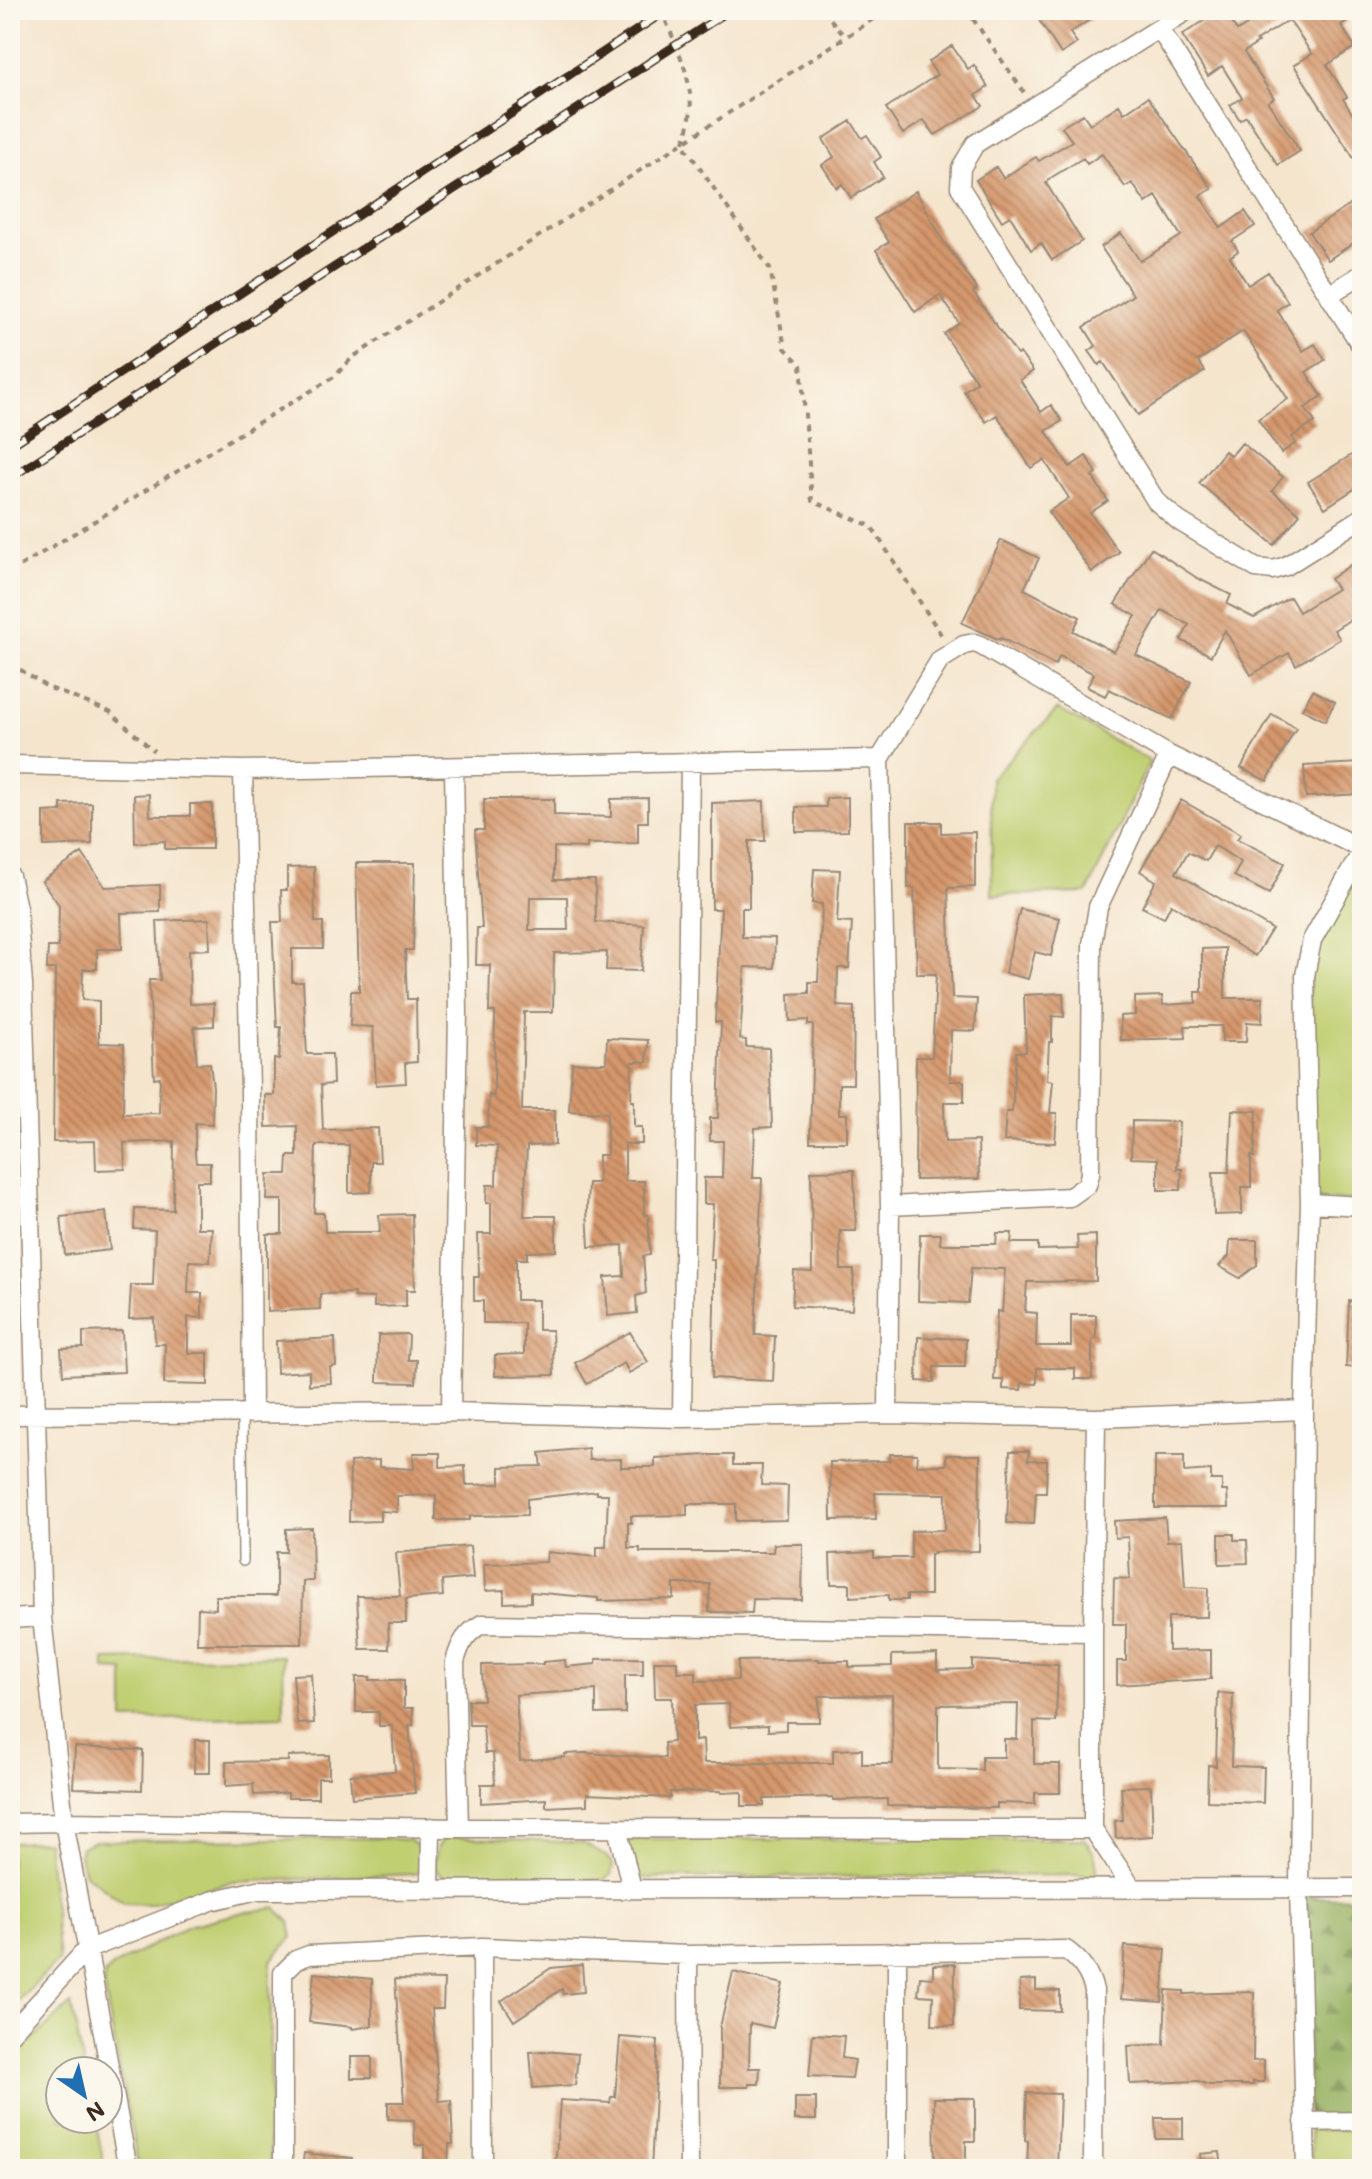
<svg xmlns="http://www.w3.org/2000/svg" width="1372" height="2179" viewBox="0 0 1372 2179" font-family="Mali,sans-serif">
	<style>
		.green { fill: #c0cf72; stroke: #7e7c48; stroke-width: 2 }
		.forest { fill: url(#forest-firs); stroke: #6a6e41; stroke-width: 2 }
		.building { fill: url(#building-back-hatch); fill-rule: evenodd }
		.lines { fill: none; stroke-linecap: round; stroke-linejoin: round }
		.service-casing { stroke: #988876; stroke-width: 12 }
		.minor-casing { stroke: #988876; stroke-width: 21 }
		.path { stroke: #988876; stroke-width: 4; stroke-dasharray: 6 6; stroke-linecap: butt }
		.service { stroke: #fff; stroke-width: 9 }
		.minor { stroke: #fff; stroke-width: 18 }
		.rail-casing { stroke: #3b2a1e; stroke-width: 9 }
		.rail { stroke: #fbf7ec; stroke-width: 6; stroke-dasharray: 18; stroke-linecap: butt }
	</style>
	<defs>
		<pattern id="forest-firs" width="22" height="20" patternUnits="userSpaceOnUse" patternTransform="scale(2)"><rect width="22" height="20" fill="#98b264"/><path d="M5 1l3.5 6h-7zM16 11l3.5 6h-7z" fill="#7d9152"/></pattern>
		<pattern id="building-back-hatch" width="6" height="6" patternUnits="userSpaceOnUse" patternTransform="scale(2)"><rect width="6" height="6" fill="#d5976c"/><path d="M-1 5l2 2M0 0l6 6M5-1l2 2" fill="none" stroke="#ae7b58"/></pattern>
	</defs>
	<rect width="100%" height="100%" fill="#fbf7ec"/>
	<filter id="ink" filterUnits="userSpaceOnUse"><feTurbulence type="fractalNoise" baseFrequency=".0125" numOctaves="2"/><feDisplacementMap in="SourceGraphic" scale="16" xChannelSelector="R" yChannelSelector="G"/><feConvolveMatrix kernelMatrix="1 2 1 2 8 2 1 2 1" color-interpolation-filters="sRGB"/></filter>
	<filter id="wash" filterUnits="userSpaceOnUse"><feTurbulence type="fractalNoise" baseFrequency=".006" numOctaves="4" result="noise"/><feDisplacementMap in="SourceGraphic" scale="32" xChannelSelector="R" yChannelSelector="G"/><feGaussianBlur stdDeviation="1.8" result="paint"/><feColorMatrix in="noise" values="0 0 0 0 0 0 0 0 0 0 0 0 0 0 0 0 0 1.4 0 .05"/><feComposite in="paint" operator="in"/></filter>
	<g filter="url(#wash)">
		<rect width="100%" height="100%" fill="#f5e5cd"/>
		<path class="green" d="M1058,709l92,52 -63,132 -95,2 -1,-117z
			M1362,860v340h-48l-5,-224 8,-34z
			M283,1656l1,60 -160,4v-49l-19,-1v-10z
			M451,1837l131,6 25,14 6,8 -2,10 -8,5 -153,-2 -9,-3 -8,-9 5,-19 5,-8z
			M377,1838l32,2 13,9 3,18 -9,7 -185,8 -81,22 -26,-1 -39,-29 -6,-18 2,-9 14,-6z
			M625,1839h459c10,12 13,20 13,36l-460,3z
			M47,1841l12,119 -49,49v-166z
			M276,1908l14,14 3,15 -22,24 -1,208h-131l-35,-182v-12l8,-8 76,-41 56,-14z
			M71,2004l14,67h-25v48h35l10,50h-95v-109z
			M1362,2129v40h-50l-2,-39z"/>
		<path class="forest" d="M1306,1897l56,1v218h-54z"/>
		<g id="blocks">
			<path class="building" d="M1055,10h49l-34,23 7,10 -16,11 -22,-34z
				M1221,10h3l13,21 34,-21h70l6,11 -6,4 14,22 -28,18 20,32 -4,2 19,30v42l-68,-106 18,-11 -23,-34 -33,21 2,2 -14,9 30,46 -6,4 32,49 -22,14 -32,-49 -6,4 -10,-15 12,-7 -20,-32 -14,10 -26,-41z
				M952,46l16,23 6,-4 14,22 -12,8 7,11 -48,29 -11,-15 -21,14 -17,-26 51,-33 -9,-13z
				M1148,97l64,92 -12,7 21,32 24,-17 10,15 -23,15 6,10 -8,6 18,28 20,-13 20,30 -11,8 26,41 12,-7 10,16 -19,12 16,24 -17,12 10,14 -23,15 4,6 -15,10 -23,-34 30,-20 -45,-68 -45,30 7,10 -67,44 -35,-53 -4,3 -10,-14 7,-5 -12,-19 49,-32 -32,-48 20,-14 19,28 41,-25 -25,-40 -10,7 -14,-20 -7,4 -23,-33 -15,10 -4,-6 -34,21 -3,4 36,58 -30,19 -11,-17 -10,7 -21,-34 -8,5 -26,-41 20,-13 7,11 33,-21 3,4 33,-20 -10,-14 21,-13 7,10 29,-19 5,8z
				M851,121l11,17 5,-3 14,22 -7,5 9,15 -32,21 -9,-14 -5,4 -15,-23 12,-8 -11,-18z
				M916,191l27,49 34,49 -4,3 44,63 3,-2 13,18 -13,9 21,32 10,-7 11,16 -16,10 24,36 16,-11 11,17 -5,3 16,25 -18,12 29,39 -27,20 -44,-60 21,-14 -25,-38 -13,8 -34,-53 -11,7 -22,-31 13,-9 -33,-48 15,-11 -19,-28 -25,17 -39,-62 13,-8 -15,-23z
				M1362,197v40l-34,23 -19,-28z
				M1242,443l41,34 -11,14 28,23 -26,31 -75,-62 26,-32 6,5z
				M1353,454l9,14v16l-37,24 -17,-26z
				M1001,540l38,18 -15,31 56,28 -7,14 41,21 22,-36 -21,-12 36,-56 46,30 34,17 -4,9 27,14 36,-21 9,15 38,-23 -7,-10 26,-18 6,9v42l-28,18 6,9 -44,26 -7,-12 -38,22 -26,-45 -14,26 -30,-16 8,-15 -27,-15 -26,45 55,27 -19,37 -63,-30 -4,7 -18,-9 7,-13 -34,-18 -5,9 -54,-27 -1,2 -38,-17z
				M1313,690l22,12 -10,19 -23,-12z
				M1272,714l24,14 -29,53 -26,-13z
				M1360,763l2,31 -56,3 -2,-31z
				M149,794l1,22h40v-12h22v45h-47v-8l-30,2 -1,-48z
				M848,797v34l-52,1v-25h30v-9z
				M648,798v24h-10v21l-51,1v4l-33,-1v33h41l1,42 48,3 -3,46 -35,-1 1,-18 -53,1 -1,59h-29l-2,98h33v35l-28,1 -3,70h32v35l-29,1v7h-11v41h22v30h14l2,45 -59,1v-21l29,-1v-31h-41v-22h-9v-24h5l-1,-43h13v-31h-5l1,-18h9l1,-39 -21,-1v-18h12l1,-32 5,1 1,-84h-6l1,-47h-14l1,-37h5l-7,-98h9v-31h70v16l57,2v-18zM530,897h37l1,33h-39z
				M1181,800l60,34 -4,5 48,24 -16,31 -35,-18 7,-14 -26,-16 -9,15 -18,-9 -12,21 96,56 -17,27 -84,-52 -7,14 -22,-11 14,-26 -16,-10z
				M764,801l1,40h-16v67h-7v29l33,1 -1,30 -29,-1 -5,72 6,1v7l23,1 3,79 -17,1 -2,50h9l-7,157 20,1 -2,45 -61,-3 2,-69v-49h-4l3,-56h-9v-26h18l1,-37h-13v-23h8l3,-96h-6l6,-113h-9v-106z
				M92,803v41l-48,2v-34l17,-1v-7z
				M908,822h33v11l34,-1v55l-27,1 4,110 25,1 -2,32 -24,-1 -1,51h14v21h-20l1,40 33,-1 1,38 -64,1 1,-123h16l4,-83h-19l-3,-86h-6z
				M82,853l23,34 55,-2v27l-39,1 1,36h-25v20h-14l-1,31 17,1v42l25,1 -1,70 36,-1 1,-36 -6,1 -5,-98h11l-3,-59 52,-2 1,30 -21,1 1,54 24,-1v23l-20,1 3,37 13,-1 3,24 -1,37 -17,-1v30l1,10h14v18h-13v47h15l-2,34 -21,-1 -1,32h14v25l-14,-1v36h20v32l-44,-1 1,-40h-10l-1,-26 -25,1 2,-34h22l2,-55 -21,-1 1,-20 38,1 1,-69 -50,2 1,26 -29,1 -1,-29 -42,1 2,-173h-8l1,-22h10l1,-42 -17,-24z
				M356,863h59l-2,87h-8l2,49h9l1,63 -12,1 1,20 -30,2 -3,-58 -23,-1 1,-35h8z
				M314,867l1,55h8v27h-31v33h11l4,72h25l1,30 -12,1 2,45 55,-2 2,34h-9v30l-22,1v-48h-33l-2,68h10l1,19h55l-1,-17 33,-1 3,76h-9v16l-32,1v-9l-20,-1v-4l-34,1v15l-53,3v-78h15v-34h-15l1,-26h19l1,-18h9v-30l-31,1 -1,-32h9v-36l5,1 2,-33h-4l-5,-105h10l-1,-32h6v-22z
				M814,869l26,1 -3,52 15,1 -3,45h-11l-1,38 17,1 -1,77h-14v30h8v28h-37l3,-117h-5v-5l-18,1 -1,-27 20,-1v-11h9l4,-78 -10,-1z
				M1020,909l40,9 -9,38 -16,-4 -7,27 -23,-6z
				M1225,948v50h38l-1,25 -15,-1 -1,20h-24v-16h-37l1,12 -65,2 -1,-24 15,-1v-18l27,-1 1,9 33,-2v-11h6v-43z
				M1063,993l1,24 -12,-1v26h-3l-2,38 6,1 -3,32h7l-2,30 -51,-2 2,-29h6l4,-60h10l-2,-57z
				M607,1038l41,2 -1,22h-15l-1,39h3v26h8v17h-17v37h19v34h4l2,40 -7,1 3,37 -10,3 1,17 -29,3 -3,-39 19,-1 -1,-31 -34,2 -2,-37 1,-27h10v-28h9v-42l-38,-2 3,-48h34z
				M1232,1110l25,1 -3,46 -3,-1v31h-9v27l-28,1 -1,-43h16z
				M1132,1121l47,1 -2,47h5l-1,21h-23v-31l-27,-1z
				M854,1170l2,61h-16l1,39h13l-2,40 -60,-4 2,-35 18,1 -1,-101z
				M106,1212l4,38 -45,5 -4,-38z
				M997,1233h15l-1,10h27v7l40,-1 -1,-13 19,-1v46l-69,1 -2,30 12,1 -1,33h35v-31h25v24h-4v40h-17v-11h-38v16l-15,-1 -1,7 -18,-1v-9h-9l3,-69 5,1 3,-43 -34,-1 -3,35 -50,-2 2,-67h21l-1,10h56z
				M1230,1240h27v25l-17,13 -21,-12 10,-10z
				M1349,1301l13,1v66l-16,-1z
				M122,1331l2,41 -61,3 -2,-26 22,-1v-16z
				M630,1332l18,30 -19,11 -5,-10 -37,21 -12,-21z
				M406,1334l3,2 -1,24h9l-1,23 -39,-1 1,-47z
				M918,1337l48,2 -1,28h-31v15l-17,-1z
				M335,1338l1,28 -6,1 1,16 -22,2v-14l-32,2 -1,-32z
				M588,1448l1,12 32,-1v8h34v-9l54,-3h24v10h29l-1,20 27,1 -1,34 -51,1v-17h-49v11l-56,1v7h-3v25h12v4h133l1,-8h29l-1,56 -49,-1 -1,14 -43,-1 1,-28h-36v15l-76,2v-3l-67,-6v10l-27,1v-13l-19,1 -1,-27 62,-2 1,-10 50,5v-10h9l2,-53h-11v-3l-70,8v16l-57,1v4h-34v-25l-39,1v16l-17,-1v10l-31,1 1,-60 29,-2v7l35,2 -1,-16h27v14l25,-1 1,19 34,-1v-17l42,-1 -2,-13z
				M1010,1451h19l-1,9 19,1 -1,31h-10l-2,32 -27,-1z
				M890,1454h27v11h29v-10h34l-1,96 -45,1v2h-4v41h-23v5h-18v-5l-39,2v-13h-19l-1,-30 44,-2v6h37v-27l34,-1 1,-36 -71,-1 1,26 -45,1 -1,-58 60,-1z
				M1155,1456h29v16l27,-2v10h11v11h5l1,17h-73z
				M1165,1518l2,23 15,-1 3,47 23,1 -1,29h-39v34l43,-1v29l-94,6v-24h9v-37h-13l1,-46 16,1 -2,-42 -13,1 -1,-17z
				M312,1528l1,53h-10l-1,63h-105l1,-36 18,1v-13h60v-44h10v-23z
				M1219,1534h15v6h13l1,23 -29,1z
				M470,1546l3,32 -31,3 1,15 -37,3v24h-18l1,26h-29l-3,-53h43l-4,-43z
				M937,1654v16l35,-1v-9l86,5 -2,57 -22,-1v43h26v29h-25v11l-38,-1v5l-110,-2v-7l-54,1v-3l-69,2v7h-22v-14l-21,1v-2l-51,1v6l-83,-4v11l-41,2v-8l-65,4v-19h14l-2,-31h-8l-2,-28h-14l-1,-25h15l-1,-35 61,-1v-2l22,-2 1,7 30,-3v-5l47,-1v17h-18v38l-29,1v-24l-80,5 4,66 45,-4v-3l20,-1 80,5 -1,-15 9,-1 -1,-44h-17l-1,-37h23v11h19v9l42,-1v-19l81,-2v2h30v6l43,-1v-11zM892,1695l1,69h-31v-15l-29,1v13h-129l-1,-23 -8,1v-36l34,-1 1,23 38,-2v6l18,-1v-8h33v-26zM1018,1704l-1,35h-13v18h-22v13l-44,-1v-64z
				M311,1674l3,49 -17,1 -4,-49z
				M356,1677h14v3h34v28h9v17h-4l6,68 -63,5 -2,-23 45,-4 -3,-45h-13v-14h-23z
				M1218,1693l15,1 -2,72 33,1 -1,36 -56,-2 1,-36 8,1z
				M195,1740h15v33h-16z
				M75,1747l68,3 -1,40 -69,-2z
				M329,1755v23h-11v20h-30v-5l-34,2 -1,-11 -27,2v-24l62,-1v-5z
				M1151,1786l2,50 -37,2 -1,-17 8,-1 -2,-33z
				M1125,1946l41,3 -4,53 -41,-3z
				M955,1964l-1,62 -22,-1 1,-29 -15,-1 2,-18 13,1v-13z
				M582,1965l2,27 -21,2 -1,-5 -48,32 -13,-20 50,-33z
				M733,1972l50,12 -10,44 -23,-5 -1,45h11l-1,16h-10v3h-29v-60z
				M314,1973l58,6v47l-20,3v-2l-43,-5z
				M395,1979l49,1 -1,29h-11l7,92 12,-1 2,44h-4l-1,25h-24v-24h-9l-1,-25 -26,-1v-17h16z
				M1036,1980v10l24,1v20l-41,-1 1,-29z
				M1166,1990l18,1v3l70,-2 -1,69 11,-1v22h-11v3h-44l-11,-4 -68,3 -2,-38 36,-2z
				M813,2034l31,2 -2,22 13,2 -3,18 -43,-2z
				M620,2037l38,3 -7,129h-96l5,-69 50,3 1,-6h4z
				M543,2051l35,3 -3,31 -42,3 -3,-36z
				M351,2057h21v21h-21z
				M1027,2093l33,1 -3,75h-30l1,-28 -3,-1z
				M795,2098h21v22h-21z
				M934,2098h41v43h-9v28h-31z
				M1155,2118h28v21h-27z
				M1220,2152l2,17h-20l-2,-15z
				M304,2153l48,5 -1,11h-49z"/>
		</g>
	</g>
	<g filter="url(#ink)">
		<use href="#blocks" fill-opacity="0" stroke="#988876" stroke-width="2"/>
		<g class="lines">
			<g class="service-casing">
				<path id="service" d="M242,1415l1,146"/>
			</g>
			<g class="minor-casing">
				<path id="minor" d="M1188,10l-213,134 -14,24 -1,19 196,314 23,20 77,47 17,2 13,-4 76,-48
					M1160,30l202,317
					M1329,295l33,-21
					M10,765l233,5 637,-11
					M243,770l7,320 2,324
					M10,876l7,32 6,76 19,633 22,205 64,347
					M1310,1203l52,3
					M890,1206l180,-9 17,-12 3,-11 2,-230 6,-37 71,-152
					M451,1412l7,-399 -4,-246
					M888,1414l2,-208 -10,-447 60,-99 24,-15 10,-2 6,2 189,110 193,94
					M10,1415l441,-3 231,6 206,-4 208,4 208,-8
					M682,1418l8,-655
					M1096,1418l-3,214v197l39,59
					M10,1619l32,-2
					M1093,1632l-611,-8c-16,9 -22,19 -27,38l4,166 634,1
					M10,1823l54,-1 395,6
					M617,1828l15,61
					M430,1890l1,-63
					M482,1947l1,222
					M897,1952v217
					M688,1955l1,214
					M10,2034l76,-84 125,-49 46,-11 1105,-2
					M1304,2122l58,-1
					M283,2169v-196l13,-13 13,-5 173,-8 206,8 378,-5c15,11 23,22 28,40l-1,179
					M1306,2169l-7,-282 5,-477 6,-207 -5,-227 7,-36 50,-89"/>
			</g>
			<path class="path" d="M661,10c19,45 42,85 22,134l87,125 15,79 16,17 11,136 59,25 73,113
				M823,10l22,27
				M965,10l3,2 56,80
				M10,572l324,-195 19,-20 534,-347
				M10,663l37,24 63,25 44,39"/>
			<use href="#service" class="service"/>
			<use href="#minor" class="minor"/>
			<g class="rail-casing">
				<path id="rail" d="M10,446l657,-436
					M10,478l720,-468"/>
			</g>
			<use href="#rail" class="rail"/>
		</g>
	</g>
	<rect width="1372" height="2179" fill="none" stroke="#fbf7ec" stroke-width="40"/>
	<g transform="translate(84 2095) rotate(146)"><circle r="38" fill="#fbf7ec" stroke="#aea59a" stroke-width="2"/>
	<path d="M0-6L14 30L0 20L-14 30Z" fill="#1f6fb2"/>
	<text y="-12" font-size="22" font-weight="bold" text-anchor="middle" fill="#3b2a1e">N</text>
	</g>
</svg>
